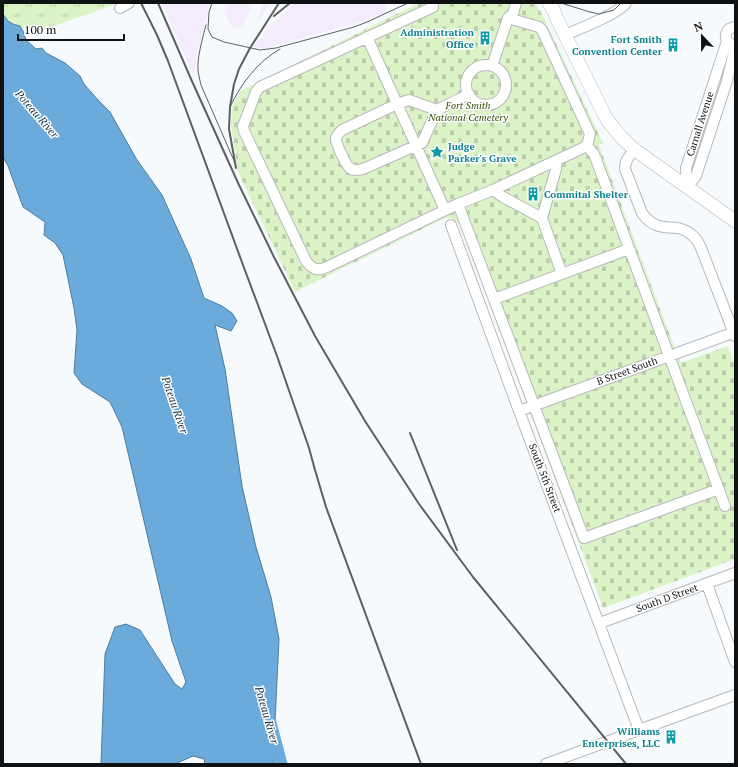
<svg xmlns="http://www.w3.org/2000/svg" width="738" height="767" viewBox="0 0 738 767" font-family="'PT Serif',serif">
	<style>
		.commercial { fill: #f4ebfc }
		.cemetery { fill: url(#cemetery-stones) }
		.park { fill: url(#park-tufts) }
		.water { fill: #6aabdc; stroke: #4f7d9f }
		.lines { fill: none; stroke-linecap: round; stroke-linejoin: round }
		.river { stroke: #6aabdc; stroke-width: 13 }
		.minor-casing { stroke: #b6b9bc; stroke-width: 12 }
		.major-casing { stroke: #b6b9bc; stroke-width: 14 }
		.minor { stroke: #fff; stroke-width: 10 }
		.major { stroke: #fff; stroke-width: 13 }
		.tram { stroke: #5d5f61; stroke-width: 1 }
		.rail { stroke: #5d5f61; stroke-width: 2 }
		.labels { text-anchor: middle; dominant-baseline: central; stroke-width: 3; stroke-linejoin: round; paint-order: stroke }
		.culture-label { font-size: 10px; font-weight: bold; fill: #0d838f; stroke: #fff; text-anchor: end }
		.park-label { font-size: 10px; font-style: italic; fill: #314f03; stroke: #fff }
		.street-label { font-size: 10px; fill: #101112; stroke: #fff }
		.water-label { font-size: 11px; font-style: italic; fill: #153247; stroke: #fff }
	</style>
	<defs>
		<pattern id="cemetery-stones" width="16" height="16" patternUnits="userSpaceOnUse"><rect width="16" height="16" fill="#dcf3c7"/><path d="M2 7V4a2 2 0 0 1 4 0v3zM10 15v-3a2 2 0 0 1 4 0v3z" fill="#bccfaa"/></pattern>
		<pattern id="park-tufts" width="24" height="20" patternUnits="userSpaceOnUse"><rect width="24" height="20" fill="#dcf3c7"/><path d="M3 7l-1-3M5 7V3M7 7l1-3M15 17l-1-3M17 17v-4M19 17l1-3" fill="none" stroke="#bccfaa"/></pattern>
	</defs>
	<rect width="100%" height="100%" fill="#f6fafd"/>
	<path class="commercial" d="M162,3h48l-13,50 -3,24z
		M226,3h26l-7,20 -4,4 -6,1 -5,-3 -5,-13 3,-3z
		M263,3h8l-15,22z
		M294,3h93l-2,8 -18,9 -100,28 -13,-1 13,-18z"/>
	<path class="cemetery" d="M419,3h116l8,13 60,127 -4,2 72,193 10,25 47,-17 7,19v194l-132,49 -143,-384 -8,-6h-7l-150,74 -57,-120 -7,-46 1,-19 8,-16z"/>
	<path class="park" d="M3,3h116l-88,31 -28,-17z"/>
	<path class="water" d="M3,14l5,7 5,3 7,2 4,7 2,7 10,9 6,-1 4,5 19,10 15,13 4,8 14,16 12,12 27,48 25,35 29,64 13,39 18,8 10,7 5,8 -6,10 -16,-6 10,44 17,117 14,61 15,50 8,42 -6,125h-68l-1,-5 -11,-3 -18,8h-74l4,-110 10,-27 11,-3 14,6 35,54 7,5 4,-7 -14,-41 -50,-214 -12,-25 -28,-18 -8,-11 3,-43 -3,-22 -11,-53 -8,-12 -11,-8 1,-13 -22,-15 -15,-41 -5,-9z"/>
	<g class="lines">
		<path class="river" d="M270,723l11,41"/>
		<g class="minor-casing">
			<path id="minor" d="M433,7l-173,80 -4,5 -11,29 -2,5 1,5 62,130c7,9 11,10 21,6l131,-63 35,-14 94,-44
				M120,8l9,-5
				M508,18l31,9 3,3 48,104 -3,12
				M565,35c14,-6 53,-21 61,-32
				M367,37l78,173
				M731,44c-6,-3 -7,-9 -2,-15l6,-2
				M466 85a20 20 0 1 1 40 0a20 20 0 1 1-40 0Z
				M492,66l16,-48 5,-4 3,-11
				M437,110l-28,-10 -12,4 -55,26c-2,2 -5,5 -6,8 -1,4 10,28 15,31 4,2 7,1 12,0l59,-26 15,-33 32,-16
				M587,146l7,8 131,352
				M635,150c-6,6 -10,10 -10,19l17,44c17,24 33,7 50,22 4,3 7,8 9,13l34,88
				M557,160l-1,9 -14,49 20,56
				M687,187l-1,-19 41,-127
				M687,187l9,-11 31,-95 8,-33
				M493,190l10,7 39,21
				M458,204l126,334 135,-49
				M451,225l68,186 120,319
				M494,299l135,-50
				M519,411l216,-79
				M707,584l28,78
				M600,623l135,-50
				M546,764l189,-69"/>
		</g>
		<g class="major-casing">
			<path id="major" d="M549,3l5,8 3,8 47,95 4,7 14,17 13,12 100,71"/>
		</g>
		<use href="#minor" class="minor"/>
		<use href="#major" class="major"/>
		<path class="tram" d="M212,3l-3,9 -1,17 4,8 12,5 36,8 16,-2 78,-21 13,-5 41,-19
			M561,3l29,9 9,2 15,-4 7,-7
			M206,25c-3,11 -9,33 -8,44 0,5 2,11 3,16l34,78
			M230,107c11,-23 27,-45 50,-58"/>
		<path class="rail" d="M141,3l16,32 11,26 75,204 34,91 32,92 6,22 11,37 95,257
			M158,3l33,76 48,106 35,72 41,79 50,85 54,83 54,73 153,187
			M274,16l16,-13
			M236,168l-7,-39 1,-22 4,-23 5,-15 11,-21 29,-45
			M410,433l47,117"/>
	</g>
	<defs>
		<g id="building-bare" transform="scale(1.08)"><path d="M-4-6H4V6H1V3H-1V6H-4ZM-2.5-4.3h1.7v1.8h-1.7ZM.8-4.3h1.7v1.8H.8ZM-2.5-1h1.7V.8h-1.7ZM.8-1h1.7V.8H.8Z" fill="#0f9aa8" stroke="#fff" stroke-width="2.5" paint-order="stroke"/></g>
		<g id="sight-bare" transform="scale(1.08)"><path d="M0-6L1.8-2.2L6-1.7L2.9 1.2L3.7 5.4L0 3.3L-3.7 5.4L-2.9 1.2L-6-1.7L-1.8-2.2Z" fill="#0f9aa8" stroke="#fff" stroke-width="2.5" paint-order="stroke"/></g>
	</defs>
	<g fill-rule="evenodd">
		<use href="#building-bare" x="485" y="38"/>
		<use href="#building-bare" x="673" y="45"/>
		<use href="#sight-bare" x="437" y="152"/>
		<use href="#building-bare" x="533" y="194"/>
		<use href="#building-bare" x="671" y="737"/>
	</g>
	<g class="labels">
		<g class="culture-label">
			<text x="474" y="32">Administration<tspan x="474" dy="12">Office</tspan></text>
			<text x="662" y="39">Fort Smith<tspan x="662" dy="12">Convention Center</tspan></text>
			<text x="448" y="146" text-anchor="start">Judge<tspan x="448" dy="12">Parker's Grave</tspan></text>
			<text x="544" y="194" text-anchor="start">Commital Shelter</text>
			<text x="660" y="731">Williams<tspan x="660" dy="12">Enterprises, LLC</tspan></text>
		</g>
		<g class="park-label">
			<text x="468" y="105">Fort Smith<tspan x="468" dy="12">National Cemetery</tspan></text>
		</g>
		<g class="street-label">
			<text transform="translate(700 124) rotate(-72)">Carnall Avenue</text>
			<text transform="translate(627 371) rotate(-20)">B Street South</text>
			<text transform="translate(545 478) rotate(69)">South 5th Street</text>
			<text transform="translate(667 598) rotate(-20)">South D Street</text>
		</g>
		<g class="water-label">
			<text transform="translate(37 114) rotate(49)">Poteau River</text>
			<text transform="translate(175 405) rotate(71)">Poteau River</text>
			<text transform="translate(267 715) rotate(74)">Poteau River</text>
		</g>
	</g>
	<rect width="738" height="767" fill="none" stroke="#101112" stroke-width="8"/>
	<g transform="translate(702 36) rotate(338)" stroke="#ffffff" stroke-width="3" paint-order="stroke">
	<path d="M0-3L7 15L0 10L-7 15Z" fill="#101112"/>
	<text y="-6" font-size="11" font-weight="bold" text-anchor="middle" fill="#101112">N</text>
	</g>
	<path d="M18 34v6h106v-6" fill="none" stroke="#101112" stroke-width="2"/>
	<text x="24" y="34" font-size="12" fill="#101112" stroke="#ffffff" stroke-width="3" paint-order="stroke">100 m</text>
</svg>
